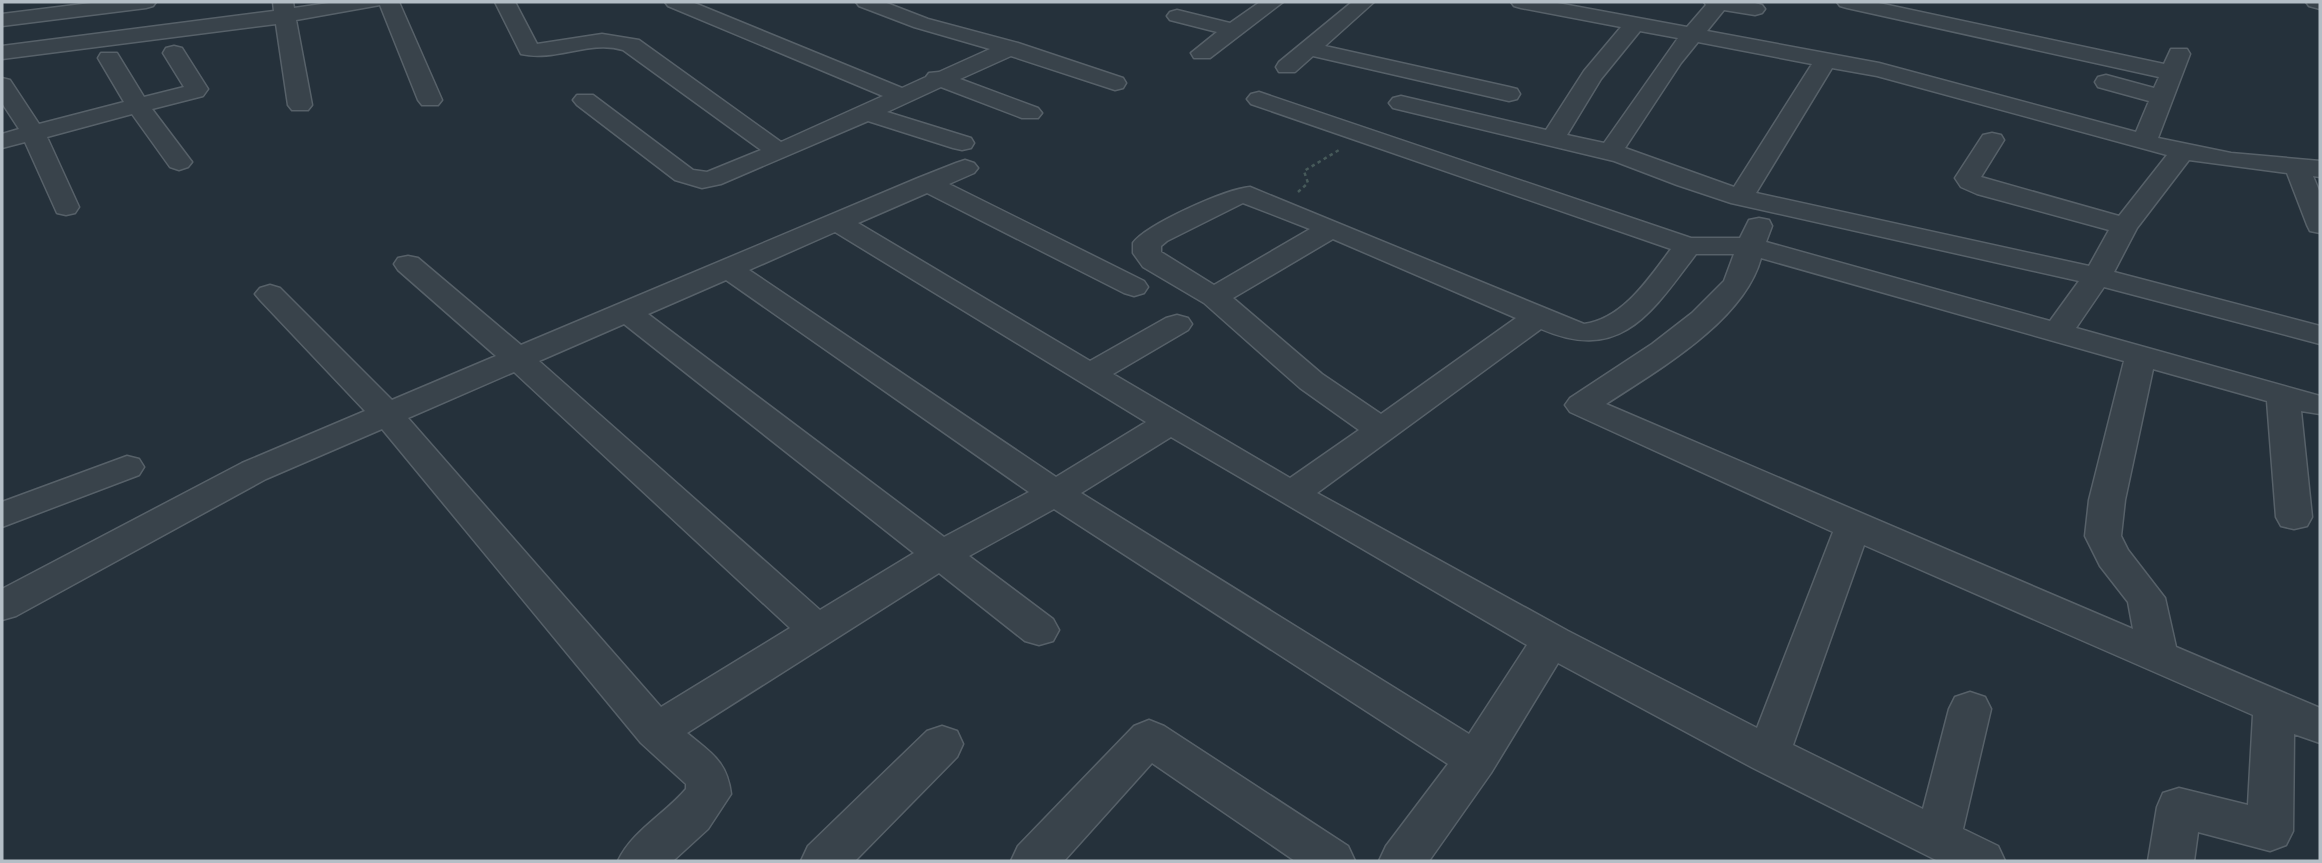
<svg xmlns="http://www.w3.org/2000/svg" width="2322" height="863" viewBox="0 0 2322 863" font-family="'Public Sans',sans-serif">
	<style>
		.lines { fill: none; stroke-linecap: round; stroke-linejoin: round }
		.minor-casing { stroke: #576169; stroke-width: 3 }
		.path { stroke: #475a5a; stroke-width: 2.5; stroke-dasharray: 3.5 3.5; stroke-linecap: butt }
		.minor { fill: #39434b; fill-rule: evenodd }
	</style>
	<rect width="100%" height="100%" fill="#25313b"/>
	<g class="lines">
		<g class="minor-casing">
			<path id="minor" d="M99,2h57l-3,4 -7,2 -144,18v-12z
				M273,2h20l1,6 42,-6h63l43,98 -4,5h-16l-4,-5 -38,-95 -84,15 16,85 -4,5h-16l-4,-5 -12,-81 -274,35v-13l272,-35z
				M495,2h20l22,42 65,-10 37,6 142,102 102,-46 -215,-90 -3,-4h27l210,86 24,-11 3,-4 10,-1 51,-23 -76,-22 -55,-21 -3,-4h28l44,17 90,24 105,35 3,5 -3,5 -8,2 -104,-34 -51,23 78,29 4,5 -4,5h-16l-81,-31 -54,25 84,26 3,5 -3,5 -9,2 -9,-2 -85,-27 -147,63 -19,4 -27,-8 -98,-75 -4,-5 4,-5h16l100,75 14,2 54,-22 -138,-100c-34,-10 -67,12 -102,4z
				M1260,2h23l-73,56h-16l-3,-5 26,-21 -47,-12 -3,-4 3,-4 7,-2 53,13z
				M1352,2h22l-49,44 184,41 8,2 3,5 -3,5 -8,2 -196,-45 -18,16h-16l-3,-5 3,-5z
				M1511,2h41l135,25 19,-22 -2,-3 51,1 7,2 3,4 -3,4 -7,2 -31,-5 -17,21 172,32 257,69 13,-31 -51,-14 -3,-5 3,-5 8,-2 48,13 5,-11 -312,-69 -7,-2 -3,-4h37l290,62 7,-15h16l3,5 -32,84 73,15 89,8v16l-7,-1 7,17v40l-10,-2 -3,-6 -20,-52 -98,-13 -52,68 -23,44 206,54v18l-216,-57 -28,41 244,68v18l-19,-3 11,106 -5,9 -13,3 -13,-3 -5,-9 -9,-116 -114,-32 -28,131 -4,36 7,14 37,48 11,49 144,61v35l-26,-9 -1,97 -7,14 -16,6 -72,-19 -4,29h-46l9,-54 6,-14 16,-5 69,17 5,-90 -389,-170 -71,200 130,64 26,-100 6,-12 15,-5 15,5 6,12 -28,120 35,17 7,15h-67l-185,-93 -195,-105 -67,110 -62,88h-50l7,-15 62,-82 -394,-255 -85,47 84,63 6,11 -6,11 -14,4 -14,-4 -86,-68 -252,160c24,20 40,28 44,61l-23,35 -35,32h-55c14,-30 47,-47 68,-72v-5l-45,-41 -259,-314 -116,50 -250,137 -14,4v-31l240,-126 123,-52 -105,-111 -5,-6 5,-6 10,-3 10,3 112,112 104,-44 -98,-86 -4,-6 4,-6 10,-2 10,2 103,87 397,-167 38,-15 9,-3 9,3 4,5 -4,5 -25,11 195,97 4,6 -4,6 -10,3 -10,-3 -197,-100 -69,30 232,138 76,-43 11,-3 11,3 4,6 -4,6 -75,44 177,104 69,-48 -59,-42 -96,-85 -61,-36 -10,-14v-10c14,-19 93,-54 117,-56l334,137c39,-5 65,-46 87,-75l-420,-145 -4,-5 4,-5 8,-2 432,146h49l9,-18 10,-2 10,2 3,6 -6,16 284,79 29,-40 -348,-78 -54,-18 -63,-24 -221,-53 -4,-5 4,-5 8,-2 145,34 38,-59 37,-44 -100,-19 -7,-2zM1640,31l38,7 -74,105 -37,-8 34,-56zM1698,42l114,22 -78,123 -109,-39 56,-85zM1832,68l45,8 290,79 -48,61 -138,-39 23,-37 -3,-5 -9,-2 -9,2 -28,43 6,9 16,7 132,36 -20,36 -333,-73zM1243,203l67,26 -96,56 -53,-33v-6l6,-5zM835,232l311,190 -90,55 -307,-207zM1333,239l183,79 -135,96 -59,-40 -89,-76zM1696,254h38l-10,27 -32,32 -40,31 -82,54 -5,7 5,7 263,120 -76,196 -189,-97 -251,-138 224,-164c80,35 111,-17 155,-75zM1761,258l363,103 -35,139 -4,36 15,30 28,36 5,27 -527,-225c52,-34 138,-83 155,-146zM726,280l303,212 -85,45 -296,-223zM624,324l290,229 -94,57 -281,-249zM514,372l276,256 -129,79 -253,-289zM1171,437l356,208 -58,89 -388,-241z
				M2306,2h14v7l-11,-3z
				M174,46l8,2 26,41 -5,7 -51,13 40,53 -4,5 -9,3 -9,-3 -38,-53 -85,23 32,70 -4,6 -9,2 -9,-2 -32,-71 -23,6v-14l17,-5 -17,-26v-25l8,2 29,44 85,-22 -26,-44 3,-5h16l27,44 40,-10 -21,-34 3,-5z
				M127,456l12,3 5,8 -5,8 -137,52v-25z
				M1149,720l15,6 184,120 7,15h-60l-143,-98 -88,98h-53l7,-15 116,-120z
				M942,726l15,5 6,13 -6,13 -102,104h-54l7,-15 119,-115z"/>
		</g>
		<path class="path" d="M1298,192l10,-9 -4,-12 35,-21"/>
		<use href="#minor" class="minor"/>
	</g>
	<rect width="2322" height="863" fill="none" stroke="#b4bec6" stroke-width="7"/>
</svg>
